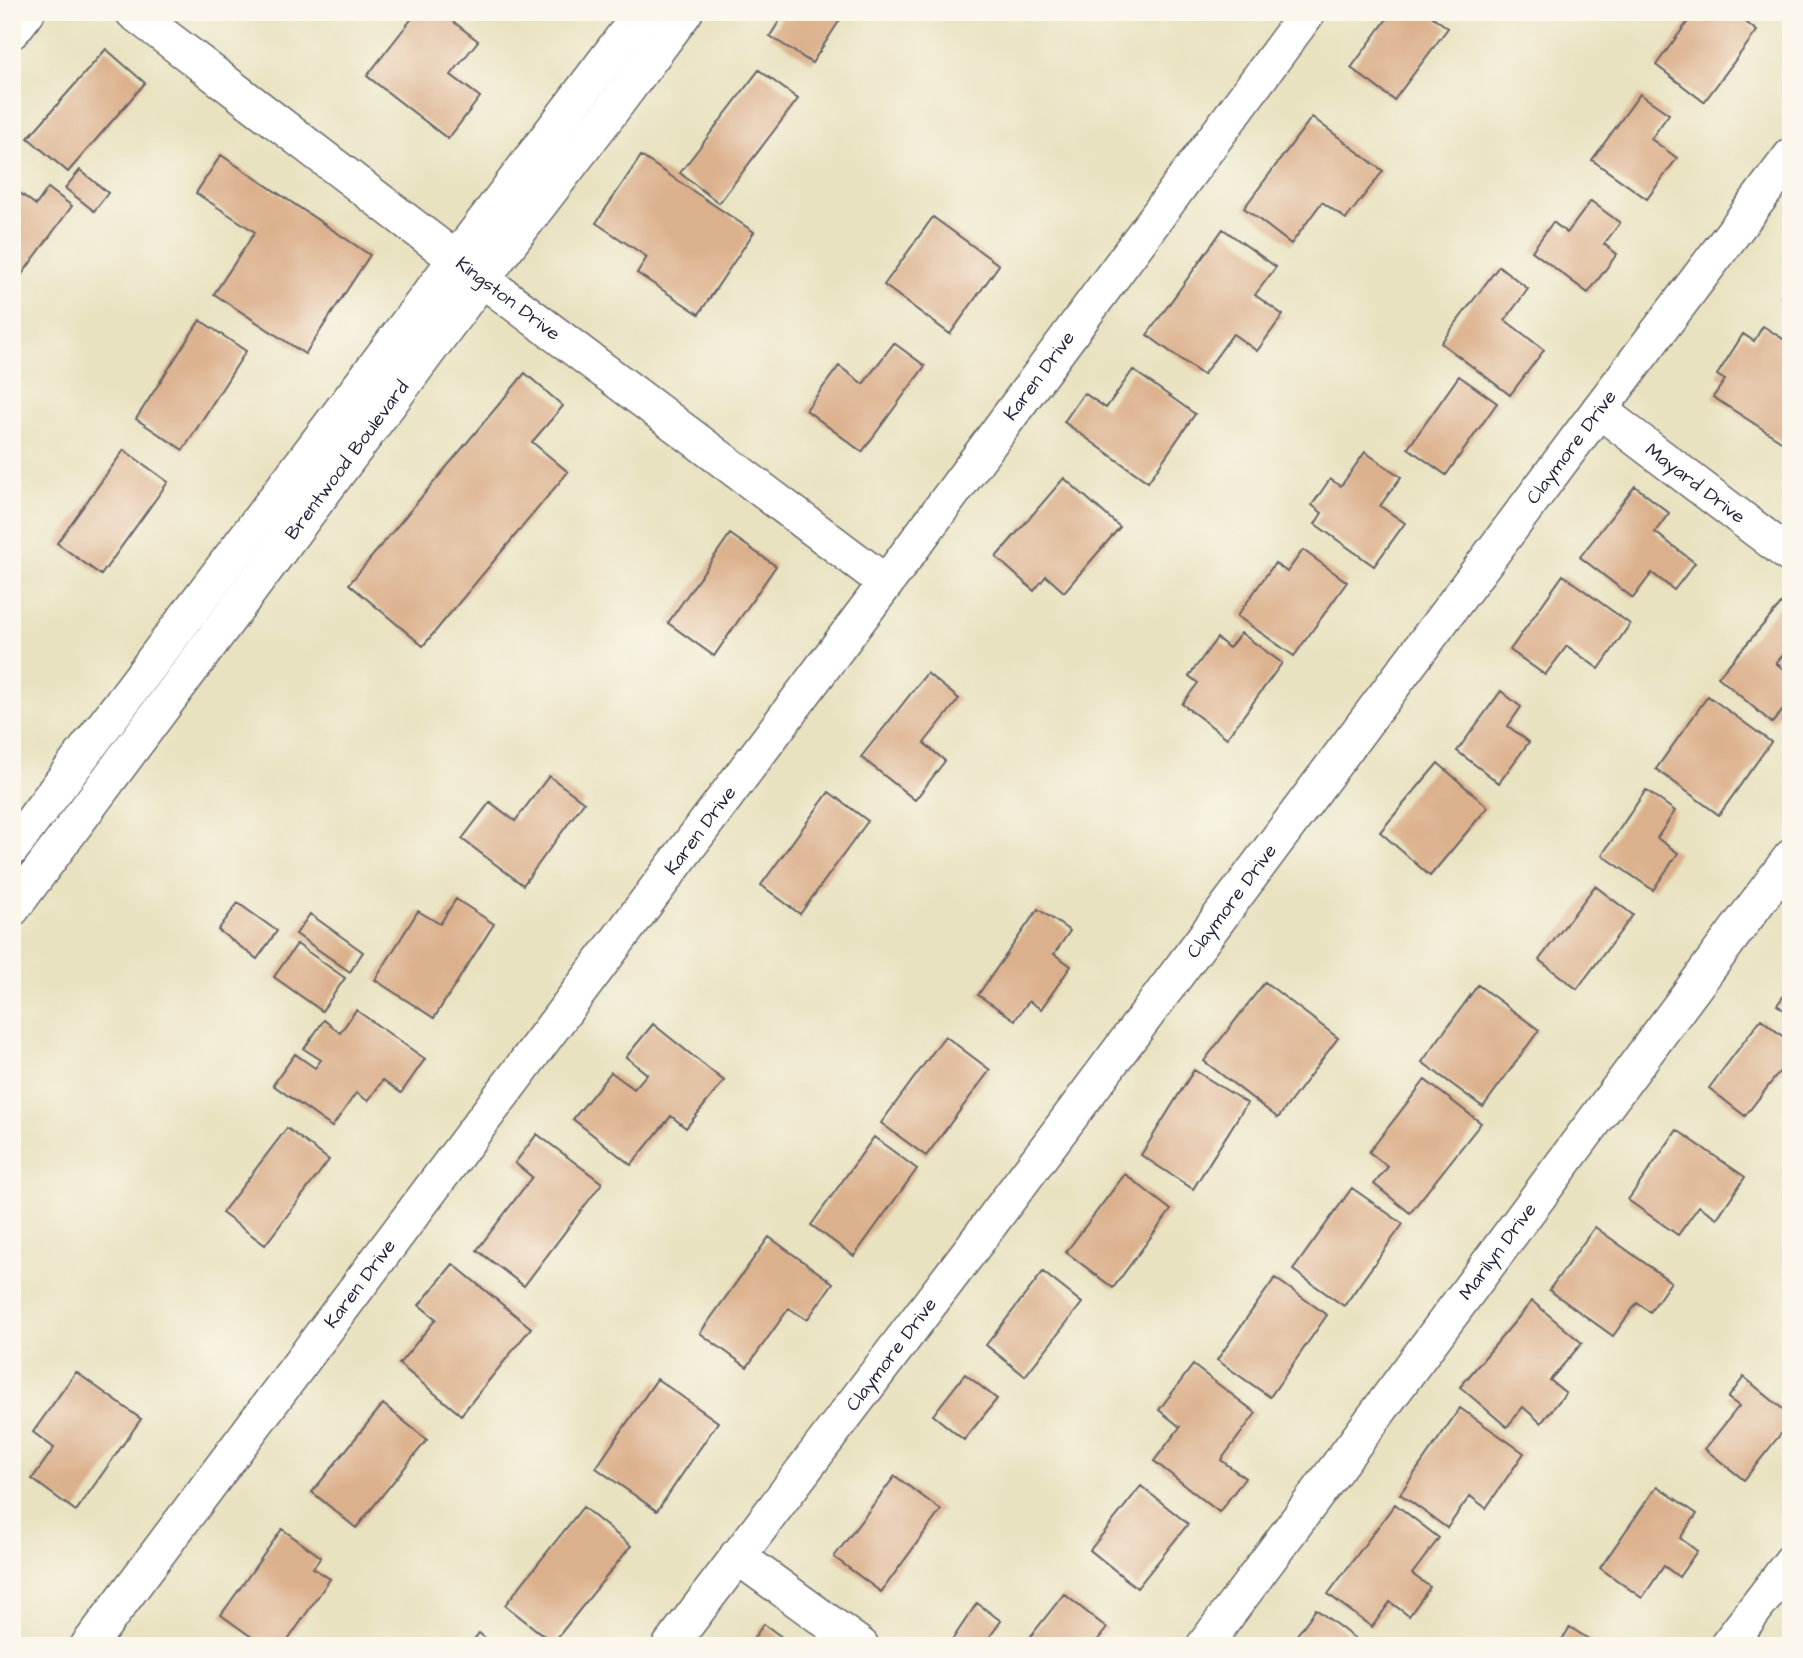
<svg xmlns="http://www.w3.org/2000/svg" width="1803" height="1658" viewBox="0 0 1803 1658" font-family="'Architects Daughter',sans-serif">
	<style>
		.building { fill: #dbb08c }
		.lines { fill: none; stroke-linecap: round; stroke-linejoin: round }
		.minor-casing { stroke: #67656a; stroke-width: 38 }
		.minor { stroke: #fff; stroke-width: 35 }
		.labels { text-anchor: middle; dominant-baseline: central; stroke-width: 5; stroke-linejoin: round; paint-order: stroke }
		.street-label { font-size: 19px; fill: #22223b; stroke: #fbf7ec }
	</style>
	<rect width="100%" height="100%" fill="#fbf7ec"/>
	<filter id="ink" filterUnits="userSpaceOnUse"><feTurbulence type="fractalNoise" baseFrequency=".0143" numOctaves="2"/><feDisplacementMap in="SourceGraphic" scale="14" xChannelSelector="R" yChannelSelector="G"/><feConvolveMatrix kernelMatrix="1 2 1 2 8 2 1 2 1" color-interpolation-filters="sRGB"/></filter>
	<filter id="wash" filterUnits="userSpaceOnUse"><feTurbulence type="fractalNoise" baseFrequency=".00686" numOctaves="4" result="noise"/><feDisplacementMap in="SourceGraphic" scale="28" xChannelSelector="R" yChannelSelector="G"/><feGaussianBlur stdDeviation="1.57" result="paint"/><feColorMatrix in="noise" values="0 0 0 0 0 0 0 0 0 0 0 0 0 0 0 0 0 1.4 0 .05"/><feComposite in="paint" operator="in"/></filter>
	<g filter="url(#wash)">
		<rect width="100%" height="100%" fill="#e8e2c0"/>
		<g id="blocks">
			<path class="building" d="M417,12h24l37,29 -27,34 29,22 -32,42 -81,-63z
				M785,12h60l-33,51 -42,-27z
				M1392,12h34l22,16 -54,72 -43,-32z
				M1695,12h38l24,19 -53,71 -48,-37z
				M106,49l39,34 -77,89 -40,-34z
				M759,70l39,29 -79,104 -39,-30z
				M1640,94l29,20 -18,25 26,19 -30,41 -55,-39z
				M1312,117l71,54 -37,48 -24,-17 -31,42 -47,-36z
				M221,155l149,100 -65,99 -91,-60 41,-62 -59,-39z
				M641,156l113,76 -55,82 -62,-41 10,-16 -51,-34z
				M80,170l28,23 -14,18 -29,-23z
				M12,187l24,18 12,-17 24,18 -60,82z
				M1591,201l29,22 -16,21 13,10 -29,39 -56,-42 21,-29 14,11z
				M933,217l66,48 -49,69 -66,-49z
				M1223,229l53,38 -21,28 28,20 -26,36 -24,-17 -30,41 -56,-40z
				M1499,266l29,23 -23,31 39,30 -34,45 -69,-52z
				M1791,284v20l-10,-7z
				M200,320l46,31 -63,99 -47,-31z
				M1763,326l28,18v99l-2,3 -76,-49 12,-17 -8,-5 26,-41 11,7z
				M894,343l31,23 -63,86 -56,-42 33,-44 24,18z
				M1133,370l62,44 -47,68 -84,-60 20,-29 22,15z
				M525,373l38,33 -31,36 36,30 -145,174 -74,-62z
				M1459,376l38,27 -51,72 -38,-27z
				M124,450l44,32 -67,93 -44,-32z
				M1365,452l36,25 -21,29 25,17 -31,43 -59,-42 7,-11 -10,-8 18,-26 11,7z
				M1064,478l56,49 -56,65 -18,-16 -12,15 -38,-34z
				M1635,486l34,27 -14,19 40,31 -21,27 -22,-17 -19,25 -53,-41z
				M730,534l46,32 -62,90 -46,-33z
				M1303,550l44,32 -53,74 -57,-40 38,-53 12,9z
				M1563,575l67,49 -31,45 -32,-23 -22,29 -35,-25z
				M1782,603l9,8v35l-15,17 15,12v26l-19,22 -54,-46z
				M1241,633l41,30 -55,75 -45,-34 16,-21 -9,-7 28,-38 12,10z
				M927,673l32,26 -35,44 21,18 -30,39 -54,-43z
				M1501,691l20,16 -13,19 21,16 -30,41 -42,-32z
				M1708,696l63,46 -52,73 -63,-46z
				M1438,763l50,44 -58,69 -50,-44z
				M549,776l35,26 -61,83 -61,-46 28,-37 25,19z
				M1646,790l29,21 -18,27 21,15 -25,37 -51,-35z
				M829,792l39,29 -68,93 -39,-29z
				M1595,886l38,29 -56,74 -38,-29z
				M456,899l38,25 -60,94 -59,-38 43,-69 22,13z
				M238,903l39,28 -20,28 -39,-29z
				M1038,909l32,22 -16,23 17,12 -30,43 -12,-8 -14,19 -37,-25z
				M310,914l53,38 -13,20 -54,-38z
				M297,944l48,34 -23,33 -48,-34z
				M1265,982l73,56 -60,80 -74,-57z
				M1478,985l61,45 -56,77 -61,-45z
				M1791,986v29l-14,-10z
				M356,1010l69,49 -24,34 -18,-13 -15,21 -12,-8 -24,34 -59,-42 22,-31 20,14 6,-8 -17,-11 20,-29 16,13z
				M1761,1019l30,24v14l-46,59 -36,-28z
				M653,1024l71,57 -38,47 -15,-12 -40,49 -58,-46 38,-47 23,17 13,-15 -21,-17z
				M945,1036l45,34 -64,86 -45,-33z
				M1194,1070l53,33 -54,86 -52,-34z
				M1425,1080l56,43 -71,90 -36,-29 14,-17 -19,-15z
				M287,1128l42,32 -64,85 -43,-32z
				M1677,1130l68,47 -28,41 -18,-12 -21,29 -50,-35z
				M537,1134l65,49 -78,103 -47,-36 55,-73 -17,-14z
				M874,1137l43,32 -63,87 -43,-31z
				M1125,1174l46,36 -58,78 -47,-36z
				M1352,1188l51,36 -59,82 -51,-36z
				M1595,1227l76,55 -21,30 -13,-9 -24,33 -64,-46z
				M769,1237l64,46 -26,37 -18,-12 -42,59 -47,-34z
				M453,1264l78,64 -70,87 -62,-51 37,-45 -17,-14z
				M1043,1272l39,31 -57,73 -39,-31z
				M1275,1278l52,37 -57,82 -53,-37z
				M1532,1301l50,42 -32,37 16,13 -25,30 -18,-16 -16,20 -47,-40z
				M1193,1365l63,48 -35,47 24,18 -26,34 -65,-51 26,-34 -21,-17z
				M76,1372l65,47 -65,92 -44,-32 22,-31 -21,-16z
				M965,1374l32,25 -33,41 -31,-25z
				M1744,1377l47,39v5l-47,59 -39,-31 34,-43 -11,-8z
				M657,1379l61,43 -61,89 -61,-43z
				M383,1404l44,36 -71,88 -44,-36z
				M1460,1408l64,45 -38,55 -16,-12 -23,32 -47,-34z
				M895,1476l46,34 -60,82 -47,-35z
				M1141,1486l47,38 -51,64 -47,-38z
				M1657,1486l40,28 -17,24 17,13 -18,26 -15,-11 -22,32 -42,-30z
				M1395,1504l44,34 -27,36 18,13 -21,29 -19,-14 -18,25 -44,-33z
				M583,1507l48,39 -78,97 -48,-38z
				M282,1529l39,28 -8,11 17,11 -46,67h-20l-43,-31z
				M1064,1594l43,34 -14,18h-70z
				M977,1603l24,18 -18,25h-29l-4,-3z
				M1316,1609l42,32 -4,5h-65z
				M764,1624l30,22h-46z
				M1570,1627l29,19h-41z
				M479,1633l16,13h-26z"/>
		</g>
	</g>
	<g filter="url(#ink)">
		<use href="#blocks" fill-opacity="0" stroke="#67656a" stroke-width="2"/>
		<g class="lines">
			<g class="minor-casing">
				<g id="minor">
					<path id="s1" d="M133,12l349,267 404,304"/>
					<path d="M12,31l15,-19"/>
					<path id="s2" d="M1599,410l192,146"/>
					<path d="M12,848l630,-836"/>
					<path id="s3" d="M12,909l470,-630 123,-160 80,-107"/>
					<path d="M737,1556l124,90"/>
					<path id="s4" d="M88,1646l798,-1063 422,-571"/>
					<path id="s5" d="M670,1646l299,-394 630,-842 192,-254"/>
					<path id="s6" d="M1204,1646l587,-789"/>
					<path d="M1727,1646l64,-84"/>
				</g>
			</g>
			<use href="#minor" class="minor"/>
		</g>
	</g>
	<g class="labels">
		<g class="street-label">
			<text stroke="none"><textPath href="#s1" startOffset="472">Kingston Drive</textPath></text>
			<text stroke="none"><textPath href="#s4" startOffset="1587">Karen Drive</textPath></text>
			<text stroke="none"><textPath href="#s5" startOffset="1500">Claymore Drive</textPath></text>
			<text stroke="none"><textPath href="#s3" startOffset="560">Brentwood Boulevard</textPath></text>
			<text stroke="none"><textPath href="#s2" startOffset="121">Mayard Drive</textPath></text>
			<text stroke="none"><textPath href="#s4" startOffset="1020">Karen Drive</textPath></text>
			<text stroke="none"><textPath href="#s5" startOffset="933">Claymore Drive</textPath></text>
			<text stroke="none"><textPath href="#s6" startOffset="492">Marilyn Drive</textPath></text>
			<text stroke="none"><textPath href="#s4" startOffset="453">Karen Drive</textPath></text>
			<text stroke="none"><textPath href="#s5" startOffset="366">Claymore Drive</textPath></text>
		</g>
	</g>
	<rect width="1803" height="1658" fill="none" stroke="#fbf7ec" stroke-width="42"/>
</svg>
